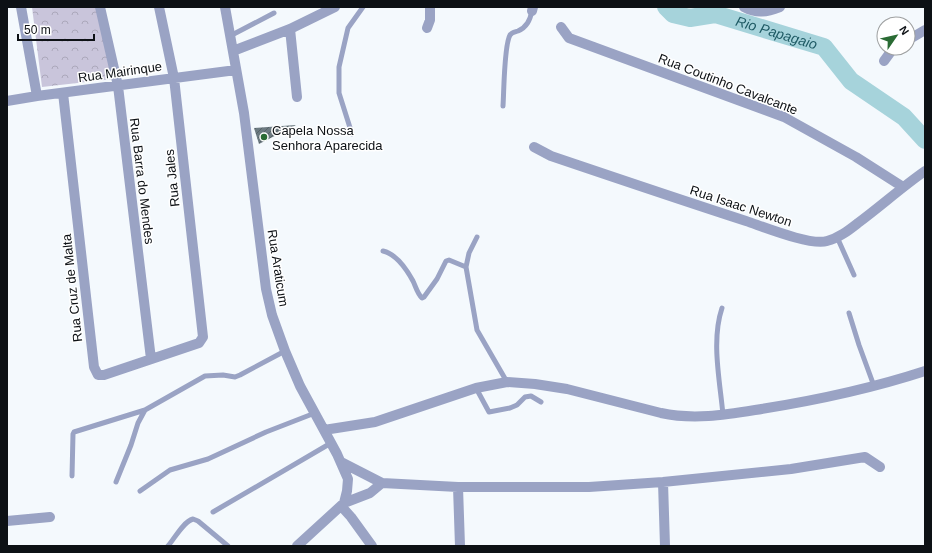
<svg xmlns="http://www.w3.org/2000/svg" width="932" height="553" viewBox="0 0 932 553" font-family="Helvetica,sans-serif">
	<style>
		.forest { fill: url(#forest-crowns) }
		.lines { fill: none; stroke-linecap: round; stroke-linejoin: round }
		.river { stroke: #a6d3db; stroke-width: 18 }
		.building { fill: url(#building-hatch) }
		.lane { stroke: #9aa3c4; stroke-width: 5 }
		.street { stroke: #9aa3c4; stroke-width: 10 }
		.poi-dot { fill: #2a6b34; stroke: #fff; stroke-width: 1.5 }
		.labels { text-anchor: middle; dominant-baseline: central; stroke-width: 3; stroke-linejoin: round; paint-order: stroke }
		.street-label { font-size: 13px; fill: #0d1115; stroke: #fff }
		.poi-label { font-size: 13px; fill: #0d1115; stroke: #fff; text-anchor: start }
		.water-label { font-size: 14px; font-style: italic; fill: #1e5a64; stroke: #fff }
	</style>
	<defs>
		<pattern id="forest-crowns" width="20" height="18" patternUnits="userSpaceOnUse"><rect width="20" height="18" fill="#c9c5db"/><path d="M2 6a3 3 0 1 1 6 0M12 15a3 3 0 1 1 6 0" fill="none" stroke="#aba8bb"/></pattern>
		<pattern id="building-hatch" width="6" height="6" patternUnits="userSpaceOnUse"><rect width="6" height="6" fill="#6c7a81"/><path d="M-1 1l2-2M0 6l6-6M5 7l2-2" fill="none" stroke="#576368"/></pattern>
	</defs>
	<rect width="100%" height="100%" fill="#f4f9fd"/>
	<path class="forest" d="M32,7h65l16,72 -71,8z"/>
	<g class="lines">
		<path class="river" id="s1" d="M666,7l7,7 17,4 25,-4 109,33 27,34 53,36 21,23"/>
	</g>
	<path class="building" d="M296,125l-37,19 -5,-16z"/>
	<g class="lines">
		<path class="lane" d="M230,36l44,-23
			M503,106c1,-14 1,-61 7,-71 2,-3 5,-3 8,-4 9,-4 12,-11 14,-20
			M352,134l-13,-41v-26l9,-39 15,-21
			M477,237l-8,16 -3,14 11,63 30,52
			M837,237l17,38
			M383,251c13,3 24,19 30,30 3,6 4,12 9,17l2,-1 13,-18 9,-18 3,-1 17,7
			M722,308c-11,33 -2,73 1,107
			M849,313l10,32 15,41
			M476,388l13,24 21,-4 7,-3 8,-8 6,-1 10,6
			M72,476l1,-42 1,-2 71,-22 60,-34 18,-1 12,2 5,-2 45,-24
			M116,482l15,-37 7,-22 7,-13
			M140,491l30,-21 38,-11 58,-27 49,-19
			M213,512l118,-69
			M168,546c7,-8 15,-24 25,-27l5,2 30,25"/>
		<path class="street" d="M21,7l16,89
			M100,7l18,79 33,273
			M225,7l19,106 22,176 6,26 13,36 15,35 37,68 11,25 -1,12 -3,12 -47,43
			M744,7c13,7 23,5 36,0
			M532,11l1,-4
			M561,27l8,11 215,79 72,40 47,30
			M427,28l3,-8v-13
			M290,29l7,68
			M908,40l17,-10
			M233,51l57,-22 45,-22
			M884,61l8,-11 3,-2
			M63,93l31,274 4,8h6l95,-32 4,-6 -29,-259 -15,-71
			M7,101l30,-5 199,-26
			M534,147l17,9c65,22 130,44 195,65 18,6 65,25 81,20 12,-3 22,-11 31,-18 23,-17 44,-36 67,-52
			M324,430l51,-8 101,-34 31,-6 28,2 32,5 94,24c32,7 63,2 94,-3 58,-9 115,-21 170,-39
			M341,462l41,21 76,4h131l74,-5 128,-13 74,-12 15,10
			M663,482l2,64
			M458,487l2,59
			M344,503l26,-10 12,-10
			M341,506l10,11 21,29
			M7,521l43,-4"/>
	</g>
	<circle class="poi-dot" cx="264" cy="137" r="4"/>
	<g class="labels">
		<g class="street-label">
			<text transform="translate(120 72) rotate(-8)">Rua Mairinque</text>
			<text transform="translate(728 84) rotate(21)">Rua Coutinho Cavalcante</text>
			<text transform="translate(172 178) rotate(-96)">Rua Jales</text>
			<text transform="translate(142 181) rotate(83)">Rua Barra do Mendes</text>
			<text transform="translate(741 206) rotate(18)">Rua Isaac Newton</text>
			<text transform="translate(278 268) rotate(81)">Rua Araticum</text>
			<text transform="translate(72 288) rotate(-96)">Rua Cruz de Malta</text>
		</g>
		<g class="poi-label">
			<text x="272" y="130">Capela Nossa<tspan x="272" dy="15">Senhora Aparecida</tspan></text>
		</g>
		<g class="water-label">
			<text stroke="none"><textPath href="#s1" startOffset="117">Rio Papagaio</textPath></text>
		</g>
	</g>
	<rect width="932" height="553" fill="none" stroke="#0d1115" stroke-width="16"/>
	<g transform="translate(896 36) rotate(56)"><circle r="19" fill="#ffffff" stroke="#9ea0a1"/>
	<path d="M0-3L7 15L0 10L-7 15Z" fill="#2a6b34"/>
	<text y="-6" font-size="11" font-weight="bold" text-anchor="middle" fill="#0d1115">N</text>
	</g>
	<path d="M18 34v6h76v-6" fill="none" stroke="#0d1115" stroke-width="2"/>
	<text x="24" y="34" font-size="12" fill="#0d1115" stroke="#ffffff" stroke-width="3" paint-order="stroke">50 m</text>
</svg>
